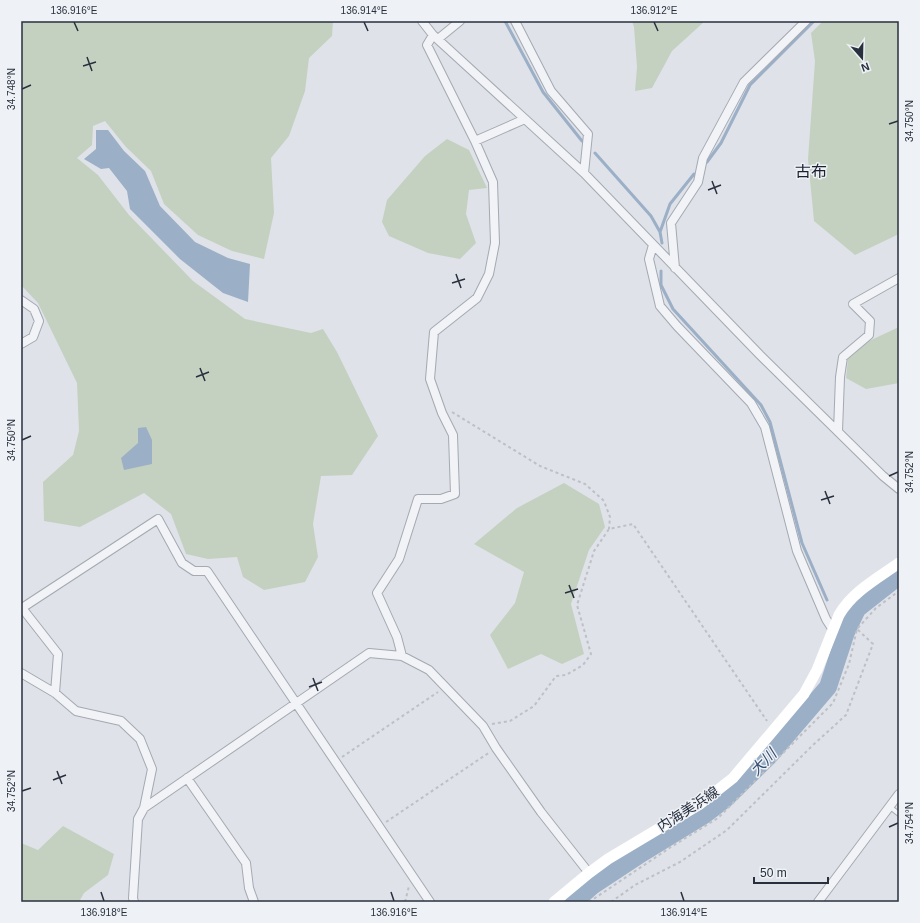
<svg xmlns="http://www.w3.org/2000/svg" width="920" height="923" viewBox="0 0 920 923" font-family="Helvetica,'Noto Sans JP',sans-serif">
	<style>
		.green { fill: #c4d1c0 }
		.water { fill: #9bafc7 }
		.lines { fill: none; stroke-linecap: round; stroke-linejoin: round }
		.stream { stroke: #9bafc7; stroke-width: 3 }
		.river { stroke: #9bafc7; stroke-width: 18 }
		.service-casing { stroke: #a4a9b2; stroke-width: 6 }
		.minor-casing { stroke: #a4a9b2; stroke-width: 10 }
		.path { stroke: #bdc0c6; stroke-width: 2; stroke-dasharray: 3 3; stroke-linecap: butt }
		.service { stroke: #f1f3f6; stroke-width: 4 }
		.minor { stroke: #f1f3f6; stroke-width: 8 }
		.secondary { stroke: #fff; stroke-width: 11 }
		.ticks { fill: none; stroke: #28303e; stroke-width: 1.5 }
		.labels { text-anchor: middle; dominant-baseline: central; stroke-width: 3; stroke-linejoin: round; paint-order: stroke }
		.street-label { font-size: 14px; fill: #28303e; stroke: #eef1f5 }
		.water-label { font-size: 15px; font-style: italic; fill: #344e71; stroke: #eef1f5 }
		.quarter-label { font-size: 16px; fill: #1b212f; stroke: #eef1f5 }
		.neatline { fill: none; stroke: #28303e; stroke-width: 1.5 }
		.ticks-label { font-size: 10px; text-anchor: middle; fill: #28303e }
	</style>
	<rect width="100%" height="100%" fill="#dfe2e8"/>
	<path class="green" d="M21,21h312l-1,15 -23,22 -4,33 -16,45 -18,22 3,55 -10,46 -32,-8 -34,-16 -34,-31 -13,-33 -25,-24 -21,-26 -12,5 -1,19 -15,13 21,17 31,40 64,66 52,38 66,14 12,-4 14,23 41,84 -26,39 -31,1 -8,48 5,33 -13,25 -41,8 -21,-13 -6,-20 -29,2 -22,-5 -15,-40 -27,-21 -64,34 -36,-6 -1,-39 30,-27 6,-24 -2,-48 -39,-80 -17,-18z
		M632,21h73l-33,30 -20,37 -17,3 2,-24 -3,-40z
		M823,21h76v213l-44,21 -41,-34 -6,-62 7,-98 -4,-28z
		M447,139l22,11 18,38 -18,2 -3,24 10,29 -16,16 -32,-6 -39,-17 -7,-14 5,-22 38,-44z
		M899,327v56l-33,6 -20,-11 2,-19 21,-18z
		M564,483l35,21 6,23 -16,23 -18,54 13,50 -22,10 -21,-10 -33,15 -18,-34 25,-32 9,-31 -50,-28 43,-36z
		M63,826l51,28 -6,21 -24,18 -5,9h-58v-59l17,7z"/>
	<path class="water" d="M96,130h12l16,21 21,20 15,35 35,36 33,16 22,6 -2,38 -25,-9 -43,-34 -50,-50 -3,-18 -18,-23 -8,1 -17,-10 12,-10z
		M146,427l6,13v24l-28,6 -3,-12 17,-15v-15z"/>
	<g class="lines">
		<path class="stream" d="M505,21l38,71 39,49
			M595,153l56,63 9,16 2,11
			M707,162l14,-19 29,-58 64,-64
			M660,232l10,-28 24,-30
			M661,271v14l12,24 88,96 9,17 32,121 25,57"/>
		<path class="river" d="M574,902l18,-16 50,-33 62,-38 21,-16 44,-43 59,-69 18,-55 11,-23 42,-33"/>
		<g class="service-casing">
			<path id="service" d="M890,807l9,7"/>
		</g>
		<g class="minor-casing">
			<path id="minor" d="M422,21l11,14 151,138 176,182 123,121 16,13
				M515,21l36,70 37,43 -4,39
				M438,39l22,-18
				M475,141l50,-22
				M653,245l-4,14 11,47 17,20 74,77 14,24 32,124 29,68 7,11
				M675,268l-4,-45 27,-41 5,-24 41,-76 62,-61
				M21,300l13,9 5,12 -6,16 -12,7
				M838,431l2,-54 3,-20 26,-22 1,-14 -17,-17 46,-26
				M402,656l-5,-19 -20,-44 22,-34 19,-60h23l14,-5 -2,-59 -11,-22 -12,-34 4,-47 43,-34 12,-24 6,-31 -2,-61 -18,-41 -48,-96 6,-10
				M21,673l34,20 21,18 45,10 19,18 12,30 -8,39 -6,11 -5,79 1,4
				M55,693l3,-39 -36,-46 136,-89 24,44 12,8h13l223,331
				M187,778l59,85 3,25 5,14
				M144,808l225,-155 33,3 27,14 54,56 13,22 45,64 48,61
				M818,902l81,-108"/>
		</g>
		<path class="path" d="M452,412l88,54 45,18 19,17 6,16 -1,12
			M492,724l18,-3 24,-15 22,-30 10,-1 17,-10 8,-11 -14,-49 17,-54 15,-22 24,-5 134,197
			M342,757l96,-65
			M386,822l104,-70
			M405,902l4,-16
			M589,902l82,-55 47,-29 115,-115 16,-39 8,-35 19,-21 23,-17
			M611,902l24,-17 45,-23 47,-32 85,-84 34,-31 27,-71 -16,-15"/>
		<use href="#service" class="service"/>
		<use href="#minor" class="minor"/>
		<path class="secondary" d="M554,902l35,-29 19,-14 92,-55 33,-26 71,-84 13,-24 22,-55c13,-23 39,-37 60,-52"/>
	</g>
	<path class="ticks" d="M74,22l4,9M364,22l4,9M654,22l4,9M87,57l5,14M83,66l13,-4M22,89l9,-4M889,124l9,-3M712,181l5,13M708,190l13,-5M456,274l5,14M452,283l13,-4M200,368l5,13M196,377l13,-5M22,440l9,-4M889,476l9,-4M825,491l5,13M821,500l13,-4M569,585l5,13M565,593l13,-4M313,678l5,13M309,687l13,-5M57,771l5,13M53,780l13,-5M22,791l9,-3M889,827l9,-4M101,892l3,9M391,892l3,9M681,892l3,9"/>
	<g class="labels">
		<g class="street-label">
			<text transform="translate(688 809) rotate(-33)">内海美浜線</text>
		</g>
		<g class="water-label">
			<text transform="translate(763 762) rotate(-46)">大川</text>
		</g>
		<g class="quarter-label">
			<text x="811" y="171">古布</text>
		</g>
	</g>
	<rect width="920" height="923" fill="none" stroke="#eef1f5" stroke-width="44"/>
	<g transform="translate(862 58) rotate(160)" stroke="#eef1f5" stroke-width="3" paint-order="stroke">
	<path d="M0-3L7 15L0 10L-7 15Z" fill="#28303e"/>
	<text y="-6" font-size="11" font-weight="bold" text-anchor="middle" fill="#28303e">N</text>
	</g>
	<path d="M754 877v6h74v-6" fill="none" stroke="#28303e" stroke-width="2"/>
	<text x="760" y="877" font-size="12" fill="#28303e" stroke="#eef1f5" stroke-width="3" paint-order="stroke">50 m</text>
	<rect x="22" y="22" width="876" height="879" class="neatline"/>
	<g class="ticks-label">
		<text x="74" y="14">136.916°E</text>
		<text x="364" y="14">136.914°E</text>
		<text x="654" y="14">136.912°E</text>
		<text transform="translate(11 89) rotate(-90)" y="4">34.748°N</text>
		<text transform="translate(909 121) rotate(-90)" y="4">34.750°N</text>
		<text transform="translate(11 440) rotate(-90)" y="4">34.750°N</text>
		<text transform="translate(909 472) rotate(-90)" y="4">34.752°N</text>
		<text transform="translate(11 791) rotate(-90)" y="4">34.752°N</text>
		<text transform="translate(909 823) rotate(-90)" y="4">34.754°N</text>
		<text x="104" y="916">136.918°E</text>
		<text x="394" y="916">136.916°E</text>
		<text x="684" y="916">136.914°E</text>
	</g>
</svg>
